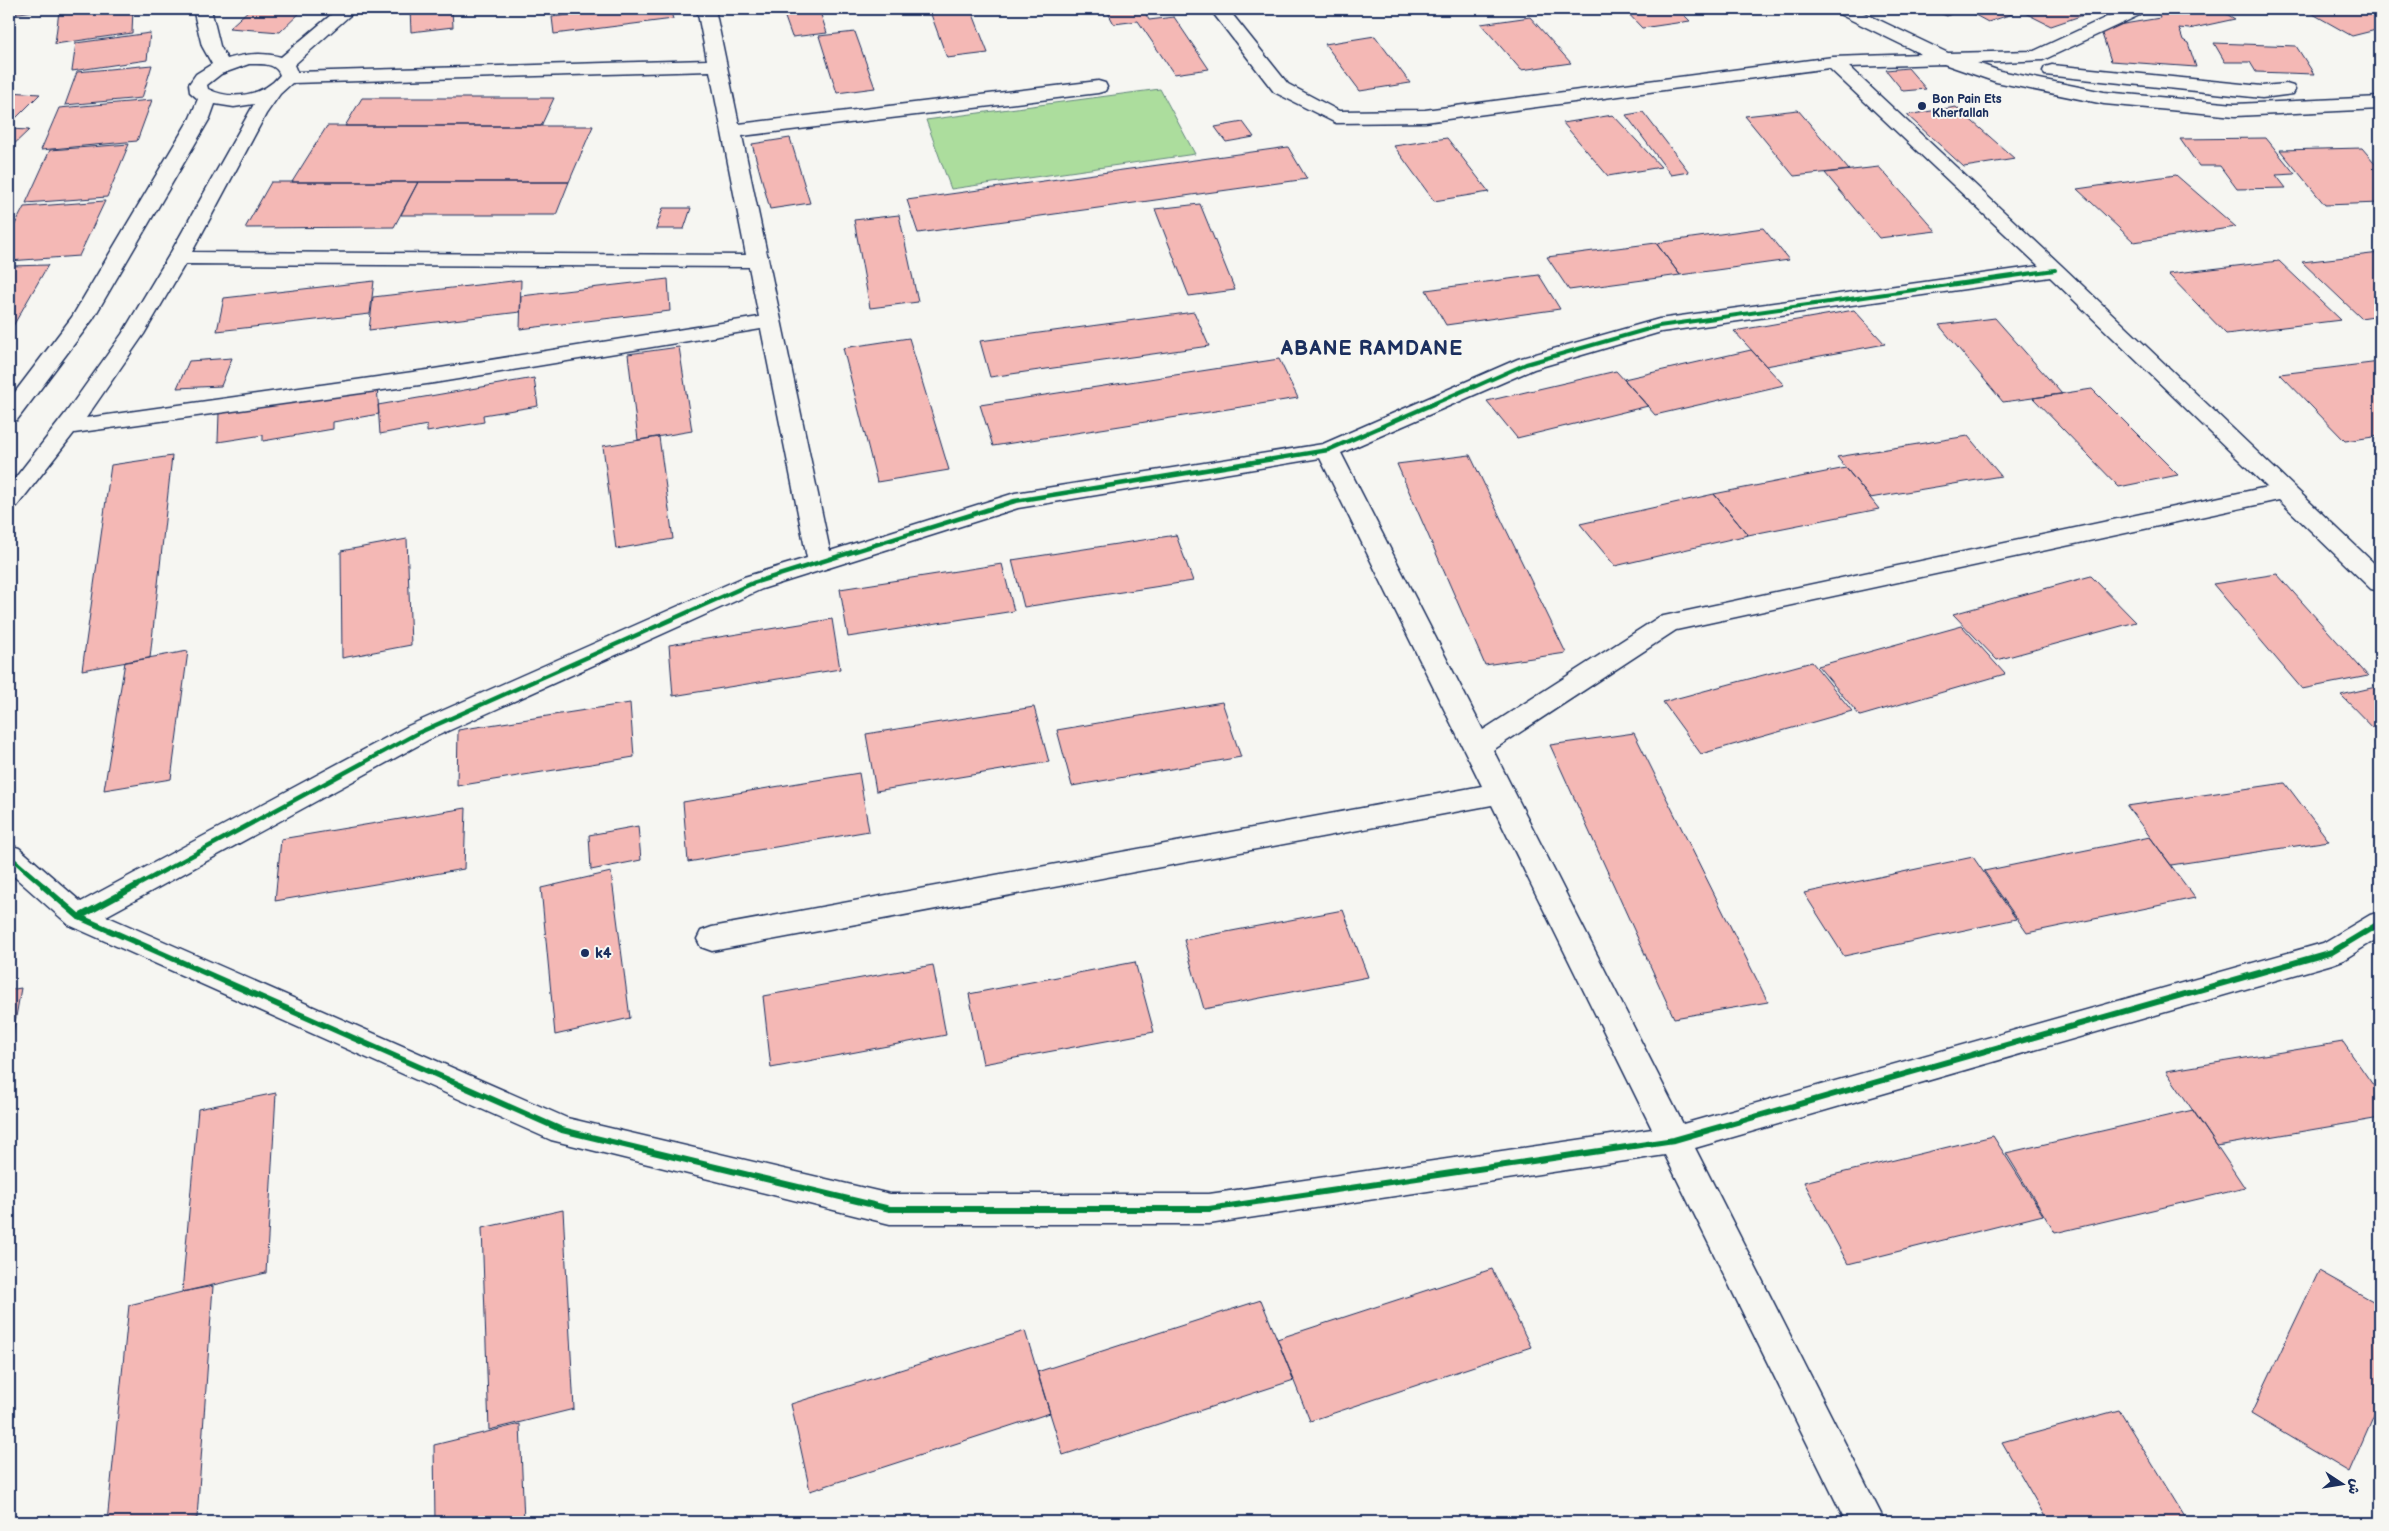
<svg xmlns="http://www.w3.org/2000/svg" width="2389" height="1531" viewBox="0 0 2389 1531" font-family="'Balsamiq Sans','Playpen Sans Arabic',sans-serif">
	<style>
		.green { fill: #acdd9d; stroke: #64867e }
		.building { fill: #f4b8b5; stroke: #1b2f5e }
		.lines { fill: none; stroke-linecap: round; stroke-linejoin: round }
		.minor-casing { stroke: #1b2f5e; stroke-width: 3 }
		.minor { fill: #f6f6f2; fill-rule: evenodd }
		.cycleway-far2-casing { stroke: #f6f6f2; stroke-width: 6 }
		.cycleway-far1-casing { stroke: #f6f6f2; stroke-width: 8 }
		.cycleway-casing { stroke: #f6f6f2; stroke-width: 9 }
		.cycleway-far2 { stroke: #00873e; stroke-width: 4 }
		.cycleway-far1 { stroke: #00873e; stroke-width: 4.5 }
		.cycleway { stroke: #00873e; stroke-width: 6 }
		.poi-dot { fill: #1b2f5e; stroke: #f6f6f2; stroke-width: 2 }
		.labels { text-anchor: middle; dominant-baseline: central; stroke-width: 4; stroke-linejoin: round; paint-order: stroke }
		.far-poi-label { font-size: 12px; font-weight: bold; fill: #1b2f5e; stroke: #f6f6f2; text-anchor: start }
		.poi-label { font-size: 15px; font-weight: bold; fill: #1b2f5e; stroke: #f6f6f2; text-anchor: start }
		.district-label { font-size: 20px; font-weight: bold; letter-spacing: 1px; fill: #1b2f5e; stroke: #f6f6f2 }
	</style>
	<rect width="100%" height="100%" fill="#f6f6f2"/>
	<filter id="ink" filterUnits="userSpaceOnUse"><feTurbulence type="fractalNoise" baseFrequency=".02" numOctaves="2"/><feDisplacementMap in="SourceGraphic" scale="10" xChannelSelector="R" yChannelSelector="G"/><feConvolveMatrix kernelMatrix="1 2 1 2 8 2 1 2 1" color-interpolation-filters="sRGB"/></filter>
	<g filter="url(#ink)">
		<path class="green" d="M1160,89l35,65 -244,35 -25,-69z"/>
		<path class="building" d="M13,9h36l-37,5z
			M72,9h61l-1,24 -77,11 4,-33z
			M250,9h54l-24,23 -51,-4z
			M410,9h42l1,18 -42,5z
			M619,9h51l3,10 -119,15 -2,-17z
			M782,9h37l8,24 -35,4z
			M929,9h42l17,44 -41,5z
			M1106,9h37l6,11 25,-3 35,52 -35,5 -36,-53 -24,3z
			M1624,9h54l12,12 -48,7z
			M1929,9h32l-14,7z
			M1964,9h37l11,5 -24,8z
			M2017,9h84l-50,17z
			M2157,9h61l17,10 -46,10 -10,-1 4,12 5,3 8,24 -85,-6 -11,-33 60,-10z
			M2304,9h76v20l-28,7z
			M1530,17l41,46 -50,7 -40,-46z
			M855,32l20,56 -38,5 -18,-57z
			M150,33l-3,27 -75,11 4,-28z
			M1375,36l35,47 -50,8 -35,-47z
			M2214,43l82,3 18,28 -58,-2 -6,-10h-25z
			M152,65l-10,33 -77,7 12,-33z
			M1908,68l18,21 -23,2 -17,-21z
			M9,92l31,2 -31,31z
			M362,98h192l-13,28h-196z
			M152,100l-15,41 -96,9 18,-42z
			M1956,107l59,52 -51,8 -57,-52z
			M1798,110l51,60 -55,6 -49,-60z
			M1643,112l46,60 -18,3 -45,-60z
			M1613,115l48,52 -53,9 -45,-53z
			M1243,122l11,15 -28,5 -11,-15z
			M327,126h266l-24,56h-277z
			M9,129l20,1 -20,19z
			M790,138l20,65 -40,6 -18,-65z
			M1447,138l42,54 -55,9 -40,-55z
			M2266,138l29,36 -19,1 10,13 -49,1 -17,-23h-21l-19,-27z
			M129,144l-22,53 -81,6 24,-53z
			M1288,147l19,32 -389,54 -11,-33z
			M2362,148l18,21v34l-55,2 -45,-55z
			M1879,167l57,64 -57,7 -54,-65z
			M2176,175l60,52 -102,15 -57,-53z
			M271,182h147l-24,45 -149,1z
			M418,182h151l-13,33h-155z
			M105,201l-26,55 -70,5v-25l15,-29z
			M1200,204l35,86 -46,6 -34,-87z
			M663,208h28l-7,21h-28z
			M899,215l19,87 -48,6 -16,-88z
			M1763,228l26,32 -109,15 -24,-32z
			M1656,243l24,32 -111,15 -22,-33z
			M2380,253v62l-19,3 -59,-56z
			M2279,261l62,59 -115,14 -58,-60z
			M48,265l-35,61h-4v-60z
			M1539,275l21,34 -114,16 -20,-35z
			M668,279l2,32 -150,18 1,-33z
			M521,280l-1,32 -151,18 4,-33z
			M374,281l-4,33 -153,17 7,-33z
			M1854,310l31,34 -119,22 -32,-35z
			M1194,312l15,34 -219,31 -10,-36z
			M1995,318l67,76 -59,8 -64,-77z
			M909,338l40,132 -72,12 -34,-134z
			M679,347l13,84 -54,9 -10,-86z
			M1751,350l33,35 -129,30 -31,-36z
			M232,358l-11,28 -44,2 12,-27z
			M1279,359l19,39 -305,48 -13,-41z
			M2380,362v74l-35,5 -65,-67z
			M1616,371l32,35 -131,32 -30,-37z
			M534,378l4,28 -55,9 1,7 -57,10v-7l-47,9 -2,-29z
			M377,386l2,28 -46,8v7l-70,12v-6l-45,7 1,-29z
			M2092,389l86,86 -59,12 -86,-89z
			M1968,436l33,40 -131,22 -33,-41z
			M659,437l14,102 -57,10 -13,-103z
			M1470,455l96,198 -81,12 -88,-201z
			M172,456l-22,202 -68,12 29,-205z
			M1846,468l33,41 -131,26 -34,-41z
			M1714,494l34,41 -133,31 -35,-42z
			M1176,535l17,46 -169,26 -12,-47z
			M407,539l4,106 -69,13 -1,-107z
			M1002,564l12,47 -166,26 -8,-48z
			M2277,574l91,102 -66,13 -89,-105z
			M2091,576l45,46 -139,38 -44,-46z
			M832,619l8,50 -167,27 -4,-51z
			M1962,626l43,48 -145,42 -42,-50z
			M188,651l-17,128 -67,11 21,-128z
			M1812,662l40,49 -151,43 -38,-52z
			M2380,686v49l-39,-40z
			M1222,702l19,55 -169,29 -15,-56z
			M630,703l4,54 -177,29 1,-56z
			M1034,707l15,55 -173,29 -10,-57z
			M1634,733l134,269 -94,16 -124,-273z
			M859,773l10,58 -181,31 -5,-60z
			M2285,783l44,58 -158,24 -44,-59z
			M466,808l-2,61 -189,32 6,-62z
			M638,826l3,34 -50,10 -2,-35z
			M2150,837l45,61 -168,35 -43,-62z
			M1973,857l43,62 -172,37 -40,-63z
			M611,872l19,146 -75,17 -14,-147z
			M1343,910l25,67 -164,32 -20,-69z
			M1135,962l19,70 -171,32 -14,-70z
			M933,965l13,70 -175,33 -8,-72z
			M21,988l-12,69v-67z
			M2343,1042l37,53v23l-163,28 -51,-75z
			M276,1093l-10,180 -84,19 16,-183z
			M2193,1110l52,78 -190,45 -49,-80z
			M1993,1136l50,79 -195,49 -44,-82z
			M563,1210l11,199 -85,21 -7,-202z
			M1492,1269l39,78 -221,74 -33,-82z
			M2319,1271l61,34v96l-31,71 -98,-58z
			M213,1286l-16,232 -18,4h-72l22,-217 53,-13z
			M1261,1300l33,80 -231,75 -26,-83z
			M1025,1331l25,82 -240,78 -19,-87z
			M2119,1410l69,112h-140l-46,-80z
			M520,1424l4,98h-89l-1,-77z"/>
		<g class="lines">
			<g class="minor-casing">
				<path id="minor" d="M193,9h18l9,37 7,13c19,-5 35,-7 54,-2l57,-48h19l-63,56 3,7 410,-12 -10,-51h18l24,115 359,-43 7,2 2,4 -2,4 -7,2 -356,43 88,415 185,-58 308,-49 195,-85 141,-40 380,-53 -210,-198 -404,54 -89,1 -62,-31 -64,-83h18l60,75 51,27 86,-1 408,-53 88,-3 -84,-41 -3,-4h22l92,44 86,-2 90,-42h23l-3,4 -101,47 -66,3 23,8 104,21 131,12 145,-7v12l-145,7 -131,-12 -108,-22 -52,-18 -95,3 213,199 318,303v22l-9,-2 -92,-89 -603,130 -183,120 190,374 640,-181 47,-28 10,-3v25l-37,23 -11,4 -637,184 190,374h-39l-181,-367 -456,69h-319l-339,-84 -482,-215 -60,-53v-27l10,3 62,54 327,-176 336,-149 63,-19 -46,-229 -327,54 -360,50 -57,73 -8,2v-22l56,-72 57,-80 49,-82 83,-148 -20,3 -19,-3 -5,14 -117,201 -76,101 -8,2v-22l63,-83 118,-199 8,-19 -8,-7 -1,-8 7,-10 16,-10 -10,-18zM249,64c11,0 27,-2 31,11 -17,21 -48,26 -72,14l-1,-4 14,-11zM710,71l36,184 -554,-3 74,-138 14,-20 12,-11zM185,264l564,3 10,50 -325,52 -348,49 58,-84zM2050,277l217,210 -608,130 -176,113 -142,-277 193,-84 127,-37zM1320,458l162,328 -770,141 -11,4 -4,8 4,8 11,4 780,-146 160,324 -443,65h-319l-323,-76 -461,-202 322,-176 334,-151 256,-81z
					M2052,65l210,21 24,-2 7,2 2,4 -2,4 -31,4 -217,-23 -2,-4 2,-4z"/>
			</g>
			<use href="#minor" class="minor"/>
			<g class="cycleway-far2-casing">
				<path id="cycleway-far2" d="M1472,388l54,-24 133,-38 396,-56"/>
			</g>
			<g class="cycleway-far1-casing">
				<path id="cycleway-far1" d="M9,856l36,31
					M134,887l284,-154 335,-150 262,-82 313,-51 146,-64"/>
			</g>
			<g class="cycleway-casing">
				<path id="cycleway" d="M43,886l36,31 483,213 328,79h319l465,-69 658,-188 48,-29
					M79,917l57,-31"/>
			</g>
			<use href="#cycleway-far2" class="cycleway-far2"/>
			<use href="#cycleway-far1" class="cycleway-far1"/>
			<use href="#cycleway" class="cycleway"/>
		</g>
	</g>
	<g class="poi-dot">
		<circle cx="1922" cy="106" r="5"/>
		<circle cx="585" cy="953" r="5"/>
	</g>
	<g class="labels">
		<g class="far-poi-label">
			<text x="1932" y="99">Bon Pain Ets<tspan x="1932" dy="14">Kherfallah</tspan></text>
		</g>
		<g class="poi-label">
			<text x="595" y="953">k4</text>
		</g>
		<g class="district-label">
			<text x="1372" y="349">ABANE RAMDANE</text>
		</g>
	</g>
	<rect width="2389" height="1531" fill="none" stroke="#f6f6f2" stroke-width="30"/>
	<rect x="15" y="15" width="2359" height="1501" fill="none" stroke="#1b2f5e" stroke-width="2" filter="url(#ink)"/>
	<g transform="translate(2342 1484) rotate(102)" stroke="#f6f6f2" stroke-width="4" paint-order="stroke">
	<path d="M0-4L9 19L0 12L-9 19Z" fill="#1b2f5e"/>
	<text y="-8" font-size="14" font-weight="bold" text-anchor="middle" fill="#1b2f5e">ش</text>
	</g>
</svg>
